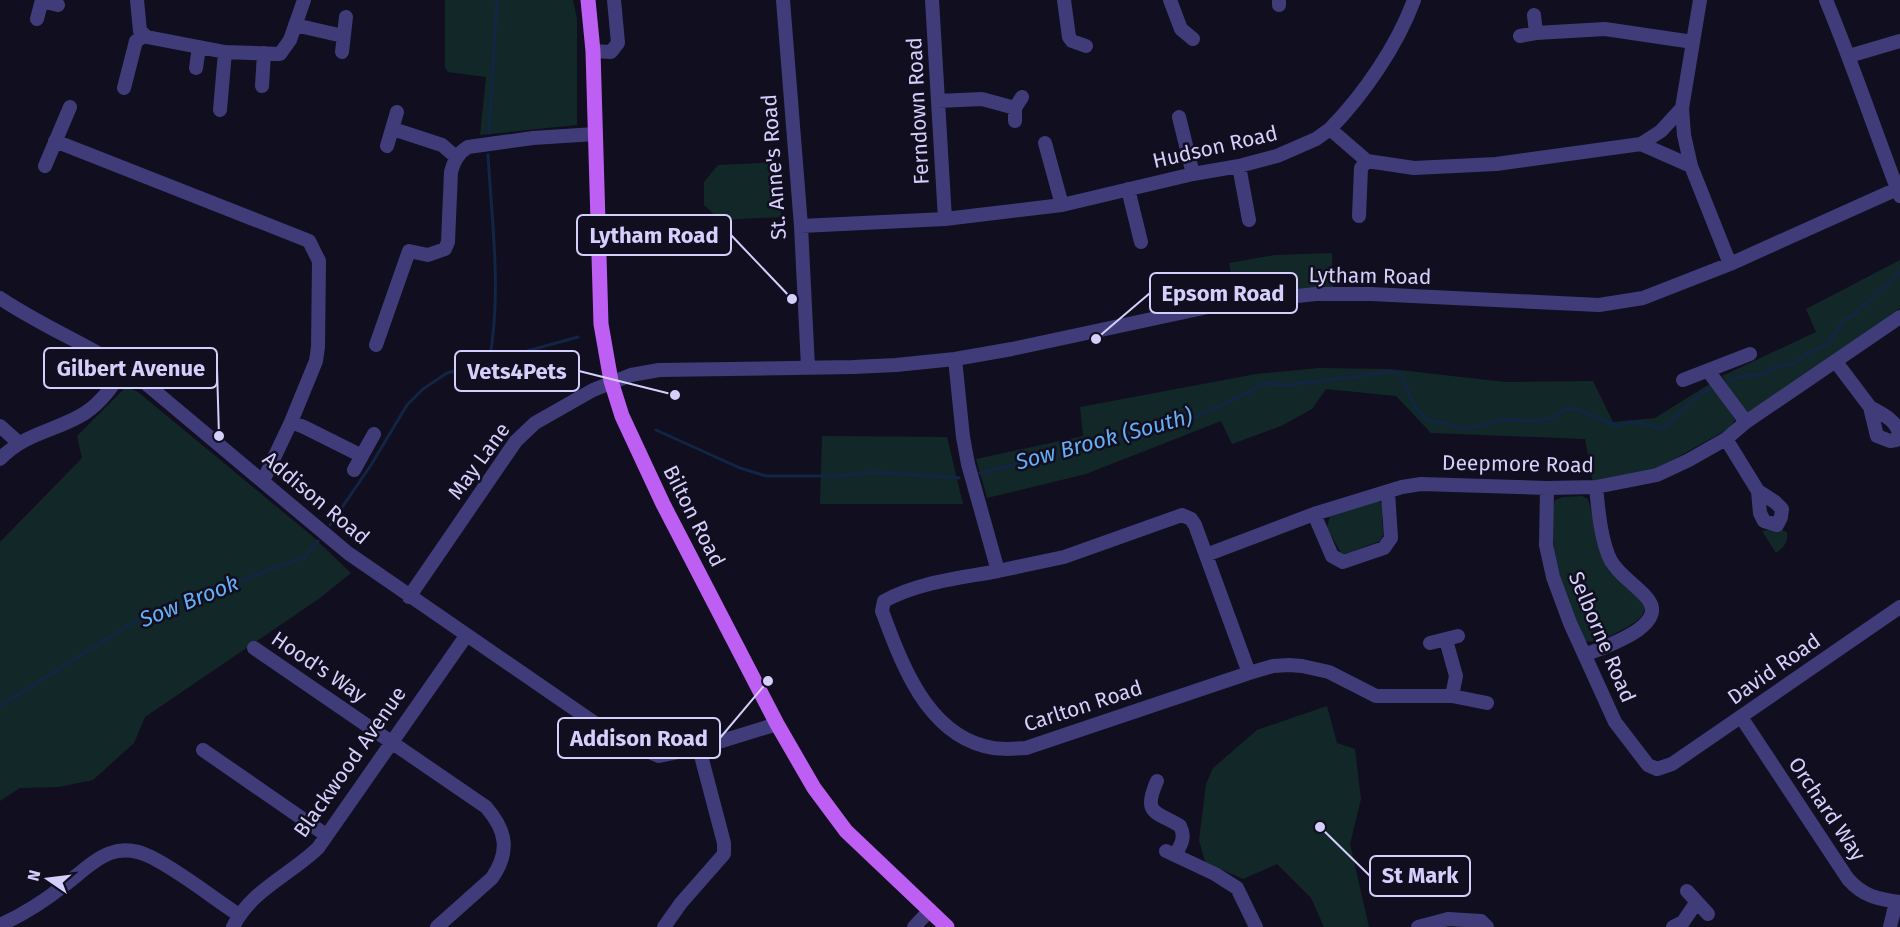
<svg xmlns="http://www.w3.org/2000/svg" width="1900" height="927" viewBox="0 0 1900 927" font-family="'Fira Sans',sans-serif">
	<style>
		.green { fill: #122828 }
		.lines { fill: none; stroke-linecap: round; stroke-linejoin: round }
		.stream { stroke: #122544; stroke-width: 3 }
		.minor { stroke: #403c7a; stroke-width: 14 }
		.major { stroke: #be5ff3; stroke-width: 15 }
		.labels { text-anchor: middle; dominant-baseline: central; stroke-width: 5; stroke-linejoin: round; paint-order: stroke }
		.street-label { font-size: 21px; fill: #d5cffc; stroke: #110e1f }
		.water-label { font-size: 22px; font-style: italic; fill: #65aff4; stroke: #110e1f }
		.leader { fill: none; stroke: #d5cffc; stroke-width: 2 }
		.callout-dot { fill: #d5cffc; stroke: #110e1f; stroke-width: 2 }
		.callout { fill: #110e1f; stroke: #d5cffc; stroke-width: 2 }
		.callout-label { font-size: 22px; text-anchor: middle; font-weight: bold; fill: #d5cffc }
	</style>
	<rect width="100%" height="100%" fill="#110e1f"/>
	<path class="green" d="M445,0h128l4,19v106l-97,10 6,-58 -38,-5 -3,-5z
		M779,162l2,55 -61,3 -16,-15v-23l14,-17z
		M1332,253l1,36 -98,5 -6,-31 46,-8z
		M1900,260v48l-147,105h-8l-23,-37 94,-44 -10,-23z
		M1318,368l72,1 116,13 87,-1 20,41 42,-4 56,-35 24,37 -5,8 -76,42 -61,13 -8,-44 -154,-6 -35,-37 -70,-7 -14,20 -31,17 -49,18 -11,-23 -135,53 -99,24 -11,-39 107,-23 -3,-29 176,-33z
		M126,387l12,5 173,143 40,38 -31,25 -175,119 -11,26 -41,37 -34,7 -39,1 -20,13v-259l82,-84 -5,-22z
		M822,436l125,1 16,67h-143z
		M1582,496l6,3 19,70 32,28 6,11c-1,3 -2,7 -4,9 -9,9 -46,30 -58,23l-29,-80 -2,-51 3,-9 8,-3z
		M1377,501l6,2 1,12 -2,2 1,18 -3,6 -38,14 -11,-20 -5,-4 4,-15z
		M1778,528l9,4c2,10 -4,16 -11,21l-14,-22z
		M1327,706l10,37 18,6 6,50 -11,45 19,83h-45l-13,-29 -34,-34 -34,15 -38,-17 -6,-22 7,-56 7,-16 44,-38z"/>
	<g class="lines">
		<path class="stream" d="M489,133l8,-133
			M488,155c4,70 14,138 1,207
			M1727,382l11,-5 25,-3 15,-8 17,-2 7,-8 26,-12 15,-23 11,-6 46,-43
			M656,430l84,38 26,8h70l41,-4 82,6
			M980,473l92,-23 26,-10 22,-2 62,-15 68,-31 13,-9 24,2 102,-13 11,1 14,32 12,14 40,10 34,-9 38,1 13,-3 15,-9 8,-1 43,18c15,-9 29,-1 45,3l39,-36 9,-4
			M330,525l41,-60 36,-60 16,-16 24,-16 131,-36
			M0,706l142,-89 163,-60 13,-16"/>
		<path class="minor" d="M137,0l3,31 7,6 78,15 55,2 10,-14 14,-40
			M783,0l18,226 7,141
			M932,0l13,219
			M1064,0l5,37 3,4 14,5
			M1170,0l11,29 12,10
			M1279,0v5
			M1826,0c27,65 49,131 74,196
			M42,1l16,4
			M1534,15l2,18
			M37,19l5,-19
			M295,25l48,11
			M1520,36l16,-3 69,-4 88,13
			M593,51l18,1 7,-9 -4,-43
			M342,52l4,-35
			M1849,56l51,-15
			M196,68l3,-21
			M262,86l2,-33
			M124,88l12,-47 9,-5
			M938,101l44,-2 33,9
			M220,110l5,-58
			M1179,117l14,57
			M1015,121v-13l7,-11
			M393,129l49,16 14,12
			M1330,129c34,-35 67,-83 84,-129
			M55,141l254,100 10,20 -1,86 -2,14 -25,61 -28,59
			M1045,143l17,62
			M1641,144l20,-13 21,-23
			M387,146l10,-34
			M45,166l25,-59
			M1239,166l10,54
			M1691,166l-7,-31 -2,-27 18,-108
			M1128,189l13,53
			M1359,216l2,-48 6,-7
			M801,226l144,-7 117,-14 131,-31 46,-8 38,-10 39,-17 14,-10 37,32 47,7 82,-4 145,-20 50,22 39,98
			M0,298c46,31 99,51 144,84l204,171 267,184 44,19 40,-8 78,-24
			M376,345l33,-94 19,4 17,-6 3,-7 3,-70c3,-11 7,-19 17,-25l65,-9 62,-4
			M955,359l8,78 5,27 30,107 66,-14 118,-42 9,4 4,6 54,148
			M1836,362l34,45 7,29 13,5 6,-1 3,-7c-4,-14 -17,-19 -29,-26
			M1709,372l37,50
			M1683,380l67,-26
			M291,422l13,5 58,29
			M0,426l19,17
			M1726,439l32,52 2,22 4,8 13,4 4,-8 1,-8 -7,-7 -17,-11
			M0,459c26,-27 57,-28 85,-46 18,-12 28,-28 39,-45
			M354,470l20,-36
			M1547,488l-1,57 7,32 17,46 45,99 33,43 9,4 15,-5 228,-157
			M1314,514l18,42 11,6 41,-14 7,-10 -3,-46
			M1206,555l108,-41 88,-27 19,-3 126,4 49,-1 61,-12 32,-15 37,-21 20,-17 154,-105
			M998,571c-37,7 -80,11 -114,30l-2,10c19,51 43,119 102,135 14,4 28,3 42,2l223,-75 24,-7 16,-1 13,1 27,6 47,24h76l35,7
			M409,597l107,-156 19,-18 58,-33 38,-15 28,-5 194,-3 43,-2 59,-6 57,-10 210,-45 94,-10h55l228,11 44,-7 87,-34 167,-75
			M1446,640l10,36 -4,20
			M1430,643l28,-7
			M254,648l232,159c21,24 24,45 6,71l-55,49
			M1585,655c18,-8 86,-29 62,-57 -11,-13 -28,-23 -36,-37 -10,-19 -13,-53 -15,-74
			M1741,717l107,162c15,17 29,20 52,23
			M203,750l123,85
			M1157,781c-15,34 -1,30 23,45 6,11 1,19 -5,29
			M1166,851l49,23 22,14 19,39
			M1687,891l21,23
			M0,925c22,-10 43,-23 62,-38 29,-21 49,-50 89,-30 30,15 59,39 88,58
			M233,927c17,-36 57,-52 85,-79l148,-212
			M664,927l17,-24 43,-49v-11l-25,-95
			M914,927l16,-17
			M1418,927l30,-8 33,2 6,6
			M1673,927l10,-5 13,-19
			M1890,927l6,-25"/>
		<path class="major" d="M588,0l5,51 8,273 10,57 11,35 41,88 114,220 37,64 32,43 101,96"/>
	</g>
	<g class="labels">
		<g class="street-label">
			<text transform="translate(918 111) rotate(-93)">Ferndown Road</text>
			<text transform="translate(1215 147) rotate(-13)">Hudson Road</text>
			<text transform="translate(774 167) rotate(-94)">St. Anne's Road</text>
			<text transform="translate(1370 276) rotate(1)">Lytham Road</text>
			<text transform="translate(479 461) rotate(-54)">May Lane</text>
			<text transform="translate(1518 464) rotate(1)">Deepmore Road</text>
			<text transform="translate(316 498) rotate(40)">Addison Road</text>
			<text transform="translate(694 516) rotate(63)">Bilton Road</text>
			<text transform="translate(1602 637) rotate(67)">Selborne Road</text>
			<text transform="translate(319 667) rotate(34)">Hood's Way</text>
			<text transform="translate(1774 669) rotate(-35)">David Road</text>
			<text transform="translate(1083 706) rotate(-18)">Carlton Road</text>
			<text transform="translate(350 762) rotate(-55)">Blackwood Avenue</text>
			<text transform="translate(1827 809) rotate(56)">Orchard Way</text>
		</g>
		<g class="water-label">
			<text transform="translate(1104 439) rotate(-15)">Sow Brook (South)</text>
			<text transform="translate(189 601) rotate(-22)">Sow Brook</text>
		</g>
	</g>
	<path class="leader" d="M792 299L731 235M1096 339L1150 293M219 436L217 368M675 395L579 371M768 681L720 738M1320 827L1370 876"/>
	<g class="callout-dot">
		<circle cx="792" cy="299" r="6"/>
		<circle cx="1096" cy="339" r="6"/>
		<circle cx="219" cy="436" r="6"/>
		<circle cx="675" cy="395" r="6"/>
		<circle cx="768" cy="681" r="6"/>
		<circle cx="1320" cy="827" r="6"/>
	</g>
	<g class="callout">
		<rect x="577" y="215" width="154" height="40" rx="6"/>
		<rect x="1150" y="273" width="147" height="40" rx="6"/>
		<rect x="44" y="348" width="173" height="40" rx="6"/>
		<rect x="455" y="351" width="124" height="40" rx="6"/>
		<rect x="558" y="718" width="162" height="40" rx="6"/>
		<rect x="1370" y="856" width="100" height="40" rx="6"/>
	</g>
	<g class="callout-label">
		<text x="654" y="243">Lytham Road</text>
		<text x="1223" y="301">Epsom Road</text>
		<text x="131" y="376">Gilbert Avenue</text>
		<text x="517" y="379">Vets4Pets</text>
		<text x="639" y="746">Addison Road</text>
		<text x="1420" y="883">St Mark</text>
	</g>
	<g transform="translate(48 879) rotate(284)" stroke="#110e1f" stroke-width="4.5" paint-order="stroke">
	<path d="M0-4.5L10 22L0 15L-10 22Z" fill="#d5cffc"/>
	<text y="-9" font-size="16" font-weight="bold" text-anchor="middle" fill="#d5cffc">N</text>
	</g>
</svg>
